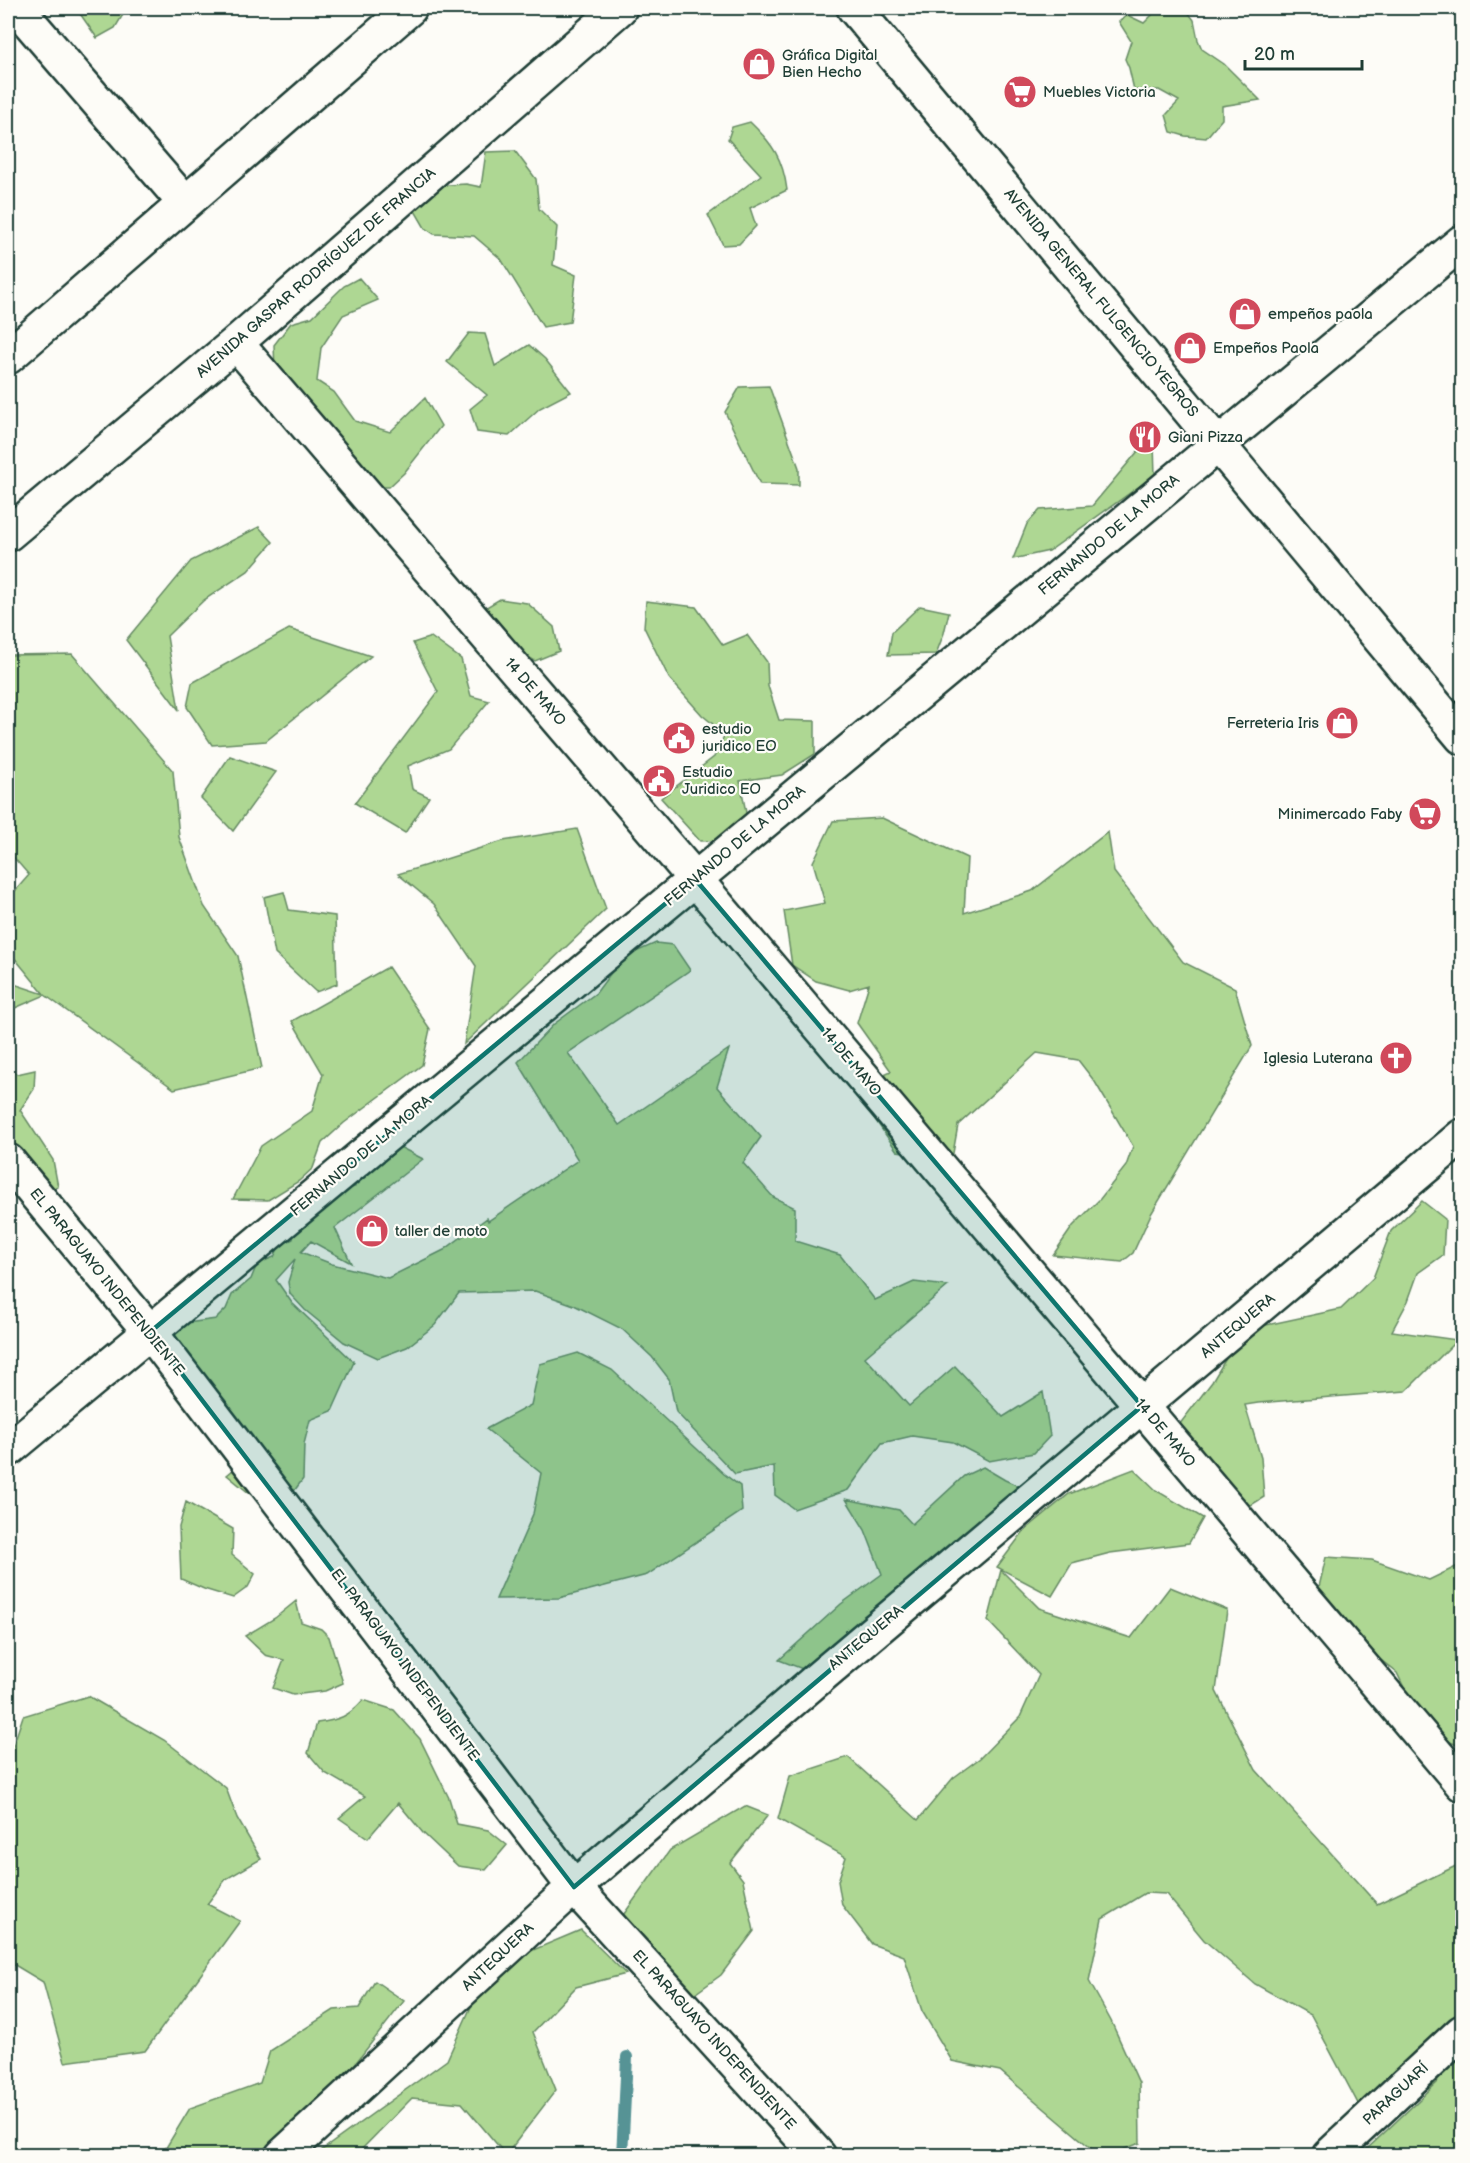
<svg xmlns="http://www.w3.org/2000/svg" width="1470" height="2163" viewBox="0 0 1470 2163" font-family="'Balsamiq Sans',sans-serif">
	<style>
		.green { fill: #aed793; stroke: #668a64; stroke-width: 1.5 }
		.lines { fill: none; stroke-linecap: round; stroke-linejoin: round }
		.stream { stroke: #569395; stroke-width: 12 }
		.street-casing { stroke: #1f3d34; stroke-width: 38 }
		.street { stroke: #fdfcf7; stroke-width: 33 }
		.marked { fill: #0f766e; fill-opacity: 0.2; stroke: #0f766e; stroke-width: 4.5; stroke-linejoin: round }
		.labels { text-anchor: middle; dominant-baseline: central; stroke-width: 4.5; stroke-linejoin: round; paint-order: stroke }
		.poi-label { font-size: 15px; fill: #1f3d34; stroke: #fdfcf7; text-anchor: start }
		.street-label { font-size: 15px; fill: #1f3d34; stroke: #fdfcf7 }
	</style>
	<rect width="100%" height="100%" fill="#fdfcf7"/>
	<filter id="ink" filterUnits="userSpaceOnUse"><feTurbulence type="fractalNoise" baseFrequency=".0167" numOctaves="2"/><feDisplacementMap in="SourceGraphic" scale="12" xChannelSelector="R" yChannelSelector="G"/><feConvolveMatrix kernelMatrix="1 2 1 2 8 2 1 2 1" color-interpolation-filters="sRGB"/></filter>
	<g filter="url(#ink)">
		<path class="green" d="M76,8h51l-12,20 -18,10z
			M1151,8h34l9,12 4,20 4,9 22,15 36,36 -38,6v13l-16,19 -21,-2 -14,-4 -5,-17 13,-14 -20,-11h-25l-5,-22 -4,-9 6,-18 -12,-19 8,-7 17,8 9,-9z
			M750,122c23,22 33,37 37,68l-37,18 6,18 -17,18 -16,1 -15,-30 53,-40 -33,-36 4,-12z
			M515,151l21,28 3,30 18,18 -4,38 23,10 -6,47 -27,5 -42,-68 -27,-23 -40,-2 -9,-6 -14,-24 21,-18 34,-2 15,3 5,-35z
			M359,278l19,22 -35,15 -22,33 -4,33 17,11 21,29 35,11 35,-34 16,28 -37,47 -15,14h-18l-96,-115 -1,-27 17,-22 21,-6 32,-31z
			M469,333l16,1 10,32 34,-21 16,14 26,33 -31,16 -31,28 -32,-4 -7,-23 17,-14 -40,-33z
			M769,386l30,82v17l-39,-1 -35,-72 15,-25z
			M1154,444l1,31 -106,76 -36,8 14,-35 13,-14 52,-4 47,-56z
			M259,527l14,15 -25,29 -44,29 -37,36 12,74 -53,-70 65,-79z
			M500,599l27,4 27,24 5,24 -24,10 -41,-25 -11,-27z
			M646,601l50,6 27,38 24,-10 20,27 1,24 11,34 36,1v33l-33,21 -42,6 7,37 -17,22 -30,1 -39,-43 53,-41 11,-23 -23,-19 -33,-37 -25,-51z
			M920,606l29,6 -5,21 -8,21 -48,1 4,-23z
			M289,629l82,27 -105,85 -54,4 -25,-38 5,-24z
			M431,637l30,22 10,37 18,5 -40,48 -41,17 4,23 17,8 -24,36 -50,-30 83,-111 -25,-49z
			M72,654l101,117 6,66 25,69 34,50 24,112 -88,21 -129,-94 -37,16v-29l36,12 -36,-44v-51l21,-24 -21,-24v-196z
			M230,756l46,16 -43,59 -32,-33z
			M882,818l85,40 -3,55 68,-22 76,-59 6,40 69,90 52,26 17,58 -101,168 -18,39 -11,9 -69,-7 20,-29 27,-27 26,-33 7,-20 -38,-64 -17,-22 -41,-7 -79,72 -6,34 -55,-8 -44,-63 38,-17 -34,-48 12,-39 -20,6 -33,-9 -24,-16 -8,-54 41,-8 -12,-41 20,-41z
			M577,829l29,80 -142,135 12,-78 -42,-62 -36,-30 105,-33z
			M284,892l5,18 46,6 2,68 -21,8 -41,-38 -11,-57z
			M656,943l17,2 17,25 -122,83 51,72 110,-76 -12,38 44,50 -18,26 30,34 22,11v33l45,14 35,45 39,-18 34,4 -83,71 44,49 46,-40 48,51 40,-25 7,44 -16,17 -45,8 -36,-19 -41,-6 -30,7 -34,47 -54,19 -19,-14 -1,-29 -39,8 -59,-62 -7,-33 -17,-22 -30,-28 -48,-24 -39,-14 -76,2 -24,32 -28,22 -29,11 -34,-16 -39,-32 -15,-16 -2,-12 7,-23 -19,21 16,23 62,59 -22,49 -22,9 -6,24 -1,35 -23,31 -20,-8 -33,-27 18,-15 -91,-109 26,-27 36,-5 10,-10 6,-14 19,-16 6,-15 17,-7 6,-12 13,-6 2,-13 24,-29 36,-10 5,-23 34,-20 29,15 -88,69 16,35 -40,-22 -10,11 31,12 56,14 56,-28 43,-32 1,3 90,-61 -60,-98 36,-38 42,-31 26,-35z
			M388,967l42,62 -8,36 -78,58 -22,20 -9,25 -14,13 -31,19 -35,-1 28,-53 51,-35 11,-37 -31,-53z
			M8,1069l9,5 18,-4 -1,19 -14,21 33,50 5,27 -22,8 -28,-53z
			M1422,1201l23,18 -2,36 -25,18 -10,28 -16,30 65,9 -51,51 -148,12 -13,2 16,53 3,39 -29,18 -56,-90 33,-43 31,-52 98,-21 32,-31 18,-47z
			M578,1353l34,17 112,104 16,12 2,25 -95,64 -88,23 -63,1 37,-85 8,-41 -55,-44 45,-24 9,-41z
			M983,1467l22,13 27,12 -211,184 -42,-16 62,-56 41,-30 -17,-44 -19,-31 53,11 13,14 52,-48z
			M1134,1469l23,22 46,27 -14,25 -79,10 -38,10 -20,33 -55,-29 27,-36 45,-37z
			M186,1502l47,27 -1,26 23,19 -7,13 -15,11 -29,-9 -23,-10 -2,-52z
			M1326,1557l46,3 57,20 33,-16v183l-31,-13 -21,-34 -13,-27 -47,-38 -32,-44z
			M1001,1570l38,38 92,30 39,-51 57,23 -11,81 40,79 121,134 85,-41v292h-94l-2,-5 72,-68 -17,12 -59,17 -51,-96 -56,-31 -51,-44 -38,-46 -21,-1 -43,26 -13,62 22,40 28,62 1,60 -31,12h-10l-99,-84 -48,-10 -30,-50 -18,-55 -32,-12 -30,-39 -4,-24 8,-24 -68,-38 12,-43 58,-19 70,63 35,-42 27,-20 40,-41 19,-42 -51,-54z
			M296,1601l5,21 20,7 8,8 14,46 -18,8 -32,4 -20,-7 11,-28 -19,-5 -20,-19 30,-18z
			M88,1696l76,44 62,48 11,30 24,41 -35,20 -19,25 33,17 -95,130 -80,11 -22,-80 -35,-21v-206h2l13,-39z
			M363,1700l31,10 26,29 29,59 8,26 31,6 19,15 -21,25 -28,-4 -35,-33 -25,-30 -30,35 -29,-20 26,-22 -40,-23 -17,-20 9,-30c22,-3 31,-6 46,-23z
			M745,1806l23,9 -38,48 13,17 11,51 -33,44 -39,28 -61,-85 49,-68z
			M581,1930l45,44 -50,13 -43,45 23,58 -50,65 -44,-52 -50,-5 -56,57 -42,1 133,-96 41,-91z
			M375,1981l29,20 -85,109 -64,45 -94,1 29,-48 70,-25 10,-32 64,-41 25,-2z"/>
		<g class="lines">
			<path class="stream" d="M622,2156l5,-99"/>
			<g class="street-casing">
				<path id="street" d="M17,8l168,195
					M854,8l608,729
					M236,343l459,536 767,905
					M8,357l402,-349
					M8,534l228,-191 384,-335
					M8,1161l142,171 424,555 245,269
					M8,1450l1454,-1208
					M282,2156l292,-269 247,-211 641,-540
					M1329,2156l133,-124"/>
			</g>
			<use href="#street" class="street"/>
		</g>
	</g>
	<path class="marked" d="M695,879l447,527 -568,481 -424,-555z"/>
	<defs>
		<g id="shop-disc" transform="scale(1.725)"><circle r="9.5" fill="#d1495b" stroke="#fdfcf7"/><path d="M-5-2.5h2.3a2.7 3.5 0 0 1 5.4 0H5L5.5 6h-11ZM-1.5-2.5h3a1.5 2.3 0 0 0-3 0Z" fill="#fff"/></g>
		<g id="supermarket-disc" transform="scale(1.725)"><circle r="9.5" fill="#d1495b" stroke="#fdfcf7"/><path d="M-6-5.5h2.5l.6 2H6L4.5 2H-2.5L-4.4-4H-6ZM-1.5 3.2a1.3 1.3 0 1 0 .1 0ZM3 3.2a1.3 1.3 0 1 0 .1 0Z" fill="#fff"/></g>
		<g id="restaurant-disc" transform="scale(1.725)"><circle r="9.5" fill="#d1495b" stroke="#fdfcf7"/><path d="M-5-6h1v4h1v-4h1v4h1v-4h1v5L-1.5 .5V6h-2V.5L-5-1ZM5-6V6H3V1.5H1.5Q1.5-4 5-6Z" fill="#fff"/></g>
		<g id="civic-disc" transform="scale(1.725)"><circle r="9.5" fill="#d1495b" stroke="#fdfcf7"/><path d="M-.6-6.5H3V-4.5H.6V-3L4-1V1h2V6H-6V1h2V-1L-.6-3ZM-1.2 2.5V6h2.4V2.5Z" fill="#fff"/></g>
		<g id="church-disc" transform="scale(1.725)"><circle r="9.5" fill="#d1495b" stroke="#fdfcf7"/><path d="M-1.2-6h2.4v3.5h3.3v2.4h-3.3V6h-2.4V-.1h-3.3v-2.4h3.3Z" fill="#fff"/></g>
	</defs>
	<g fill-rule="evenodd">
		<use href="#shop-disc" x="759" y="64"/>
		<use href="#supermarket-disc" x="1020" y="92"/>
		<use href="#shop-disc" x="1245" y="314"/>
		<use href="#shop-disc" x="1190" y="348"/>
		<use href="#restaurant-disc" x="1145" y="437"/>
		<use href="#shop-disc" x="1342" y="723"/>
		<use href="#civic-disc" x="679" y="738"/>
		<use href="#civic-disc" x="659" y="781"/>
		<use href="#supermarket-disc" x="1425" y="814"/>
		<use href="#church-disc" x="1396" y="1058"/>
		<use href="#shop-disc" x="372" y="1231"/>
	</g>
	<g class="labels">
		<g class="poi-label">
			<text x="782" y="55">Gráfica Digital<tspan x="782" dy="17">Bien Hecho</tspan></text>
			<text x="1043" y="92">Muebles Victoria</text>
			<text x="1268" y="314">empeños paola</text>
			<text x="1213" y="348">Empeños Paola</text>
			<text x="1168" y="437">Giani Pizza</text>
			<text x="1319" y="723" text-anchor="end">Ferreteria Iris</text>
			<text x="702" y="729">estudio<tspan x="702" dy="17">juridico EO</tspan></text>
			<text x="682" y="772">Estudio<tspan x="682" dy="17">Juridico EO</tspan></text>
			<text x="1402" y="814" text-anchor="end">Minimercado Faby</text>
			<text x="1373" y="1058" text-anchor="end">Iglesia Luterana</text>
			<text x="395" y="1231">taller de moto</text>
		</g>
		<g class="street-label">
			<text transform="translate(316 273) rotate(-41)">AVENIDA GASPAR RODRÍGUEZ DE FRANCIA</text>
			<text transform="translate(1101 303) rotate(50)">AVENIDA GENERAL FULGENCIO YEGROS</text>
			<text transform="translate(1109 535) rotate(-40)">FERNANDO DE LA MORA</text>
			<text transform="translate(535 692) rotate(49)">14 DE MAYO</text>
			<text transform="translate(735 846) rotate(-40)">FERNANDO DE LA MORA</text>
			<text transform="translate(851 1062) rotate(50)">14 DE MAYO</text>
			<text transform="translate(361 1156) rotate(-40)">FERNANDO DE LA MORA</text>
			<text transform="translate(107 1282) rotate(51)">EL PARAGUAYO INDEPENDIENTE</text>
			<text transform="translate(1238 1326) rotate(-40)">ANTEQUERA</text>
			<text transform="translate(1165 1433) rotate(50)">14 DE MAYO</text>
			<text transform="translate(866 1638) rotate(-40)">ANTEQUERA</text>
			<text transform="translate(405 1665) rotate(53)">EL PARAGUAYO INDEPENDIENTE</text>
			<text transform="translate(498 1957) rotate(-43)">ANTEQUERA</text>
			<text transform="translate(714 2040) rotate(48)">EL PARAGUAYO INDEPENDIENTE</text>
			<text transform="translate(1396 2094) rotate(-43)">PARAGUARÍ</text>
		</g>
	</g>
	<rect width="1470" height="2163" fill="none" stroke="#fdfcf7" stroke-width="30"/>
	<rect x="15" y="15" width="1440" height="2133" fill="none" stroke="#1f3d34" stroke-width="2" filter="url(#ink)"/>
	<path d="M1245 60v9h117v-9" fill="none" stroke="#1f3d34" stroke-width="3"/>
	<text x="1254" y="60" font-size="18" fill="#1f3d34" stroke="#fdfcf7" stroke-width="4.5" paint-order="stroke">20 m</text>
</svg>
